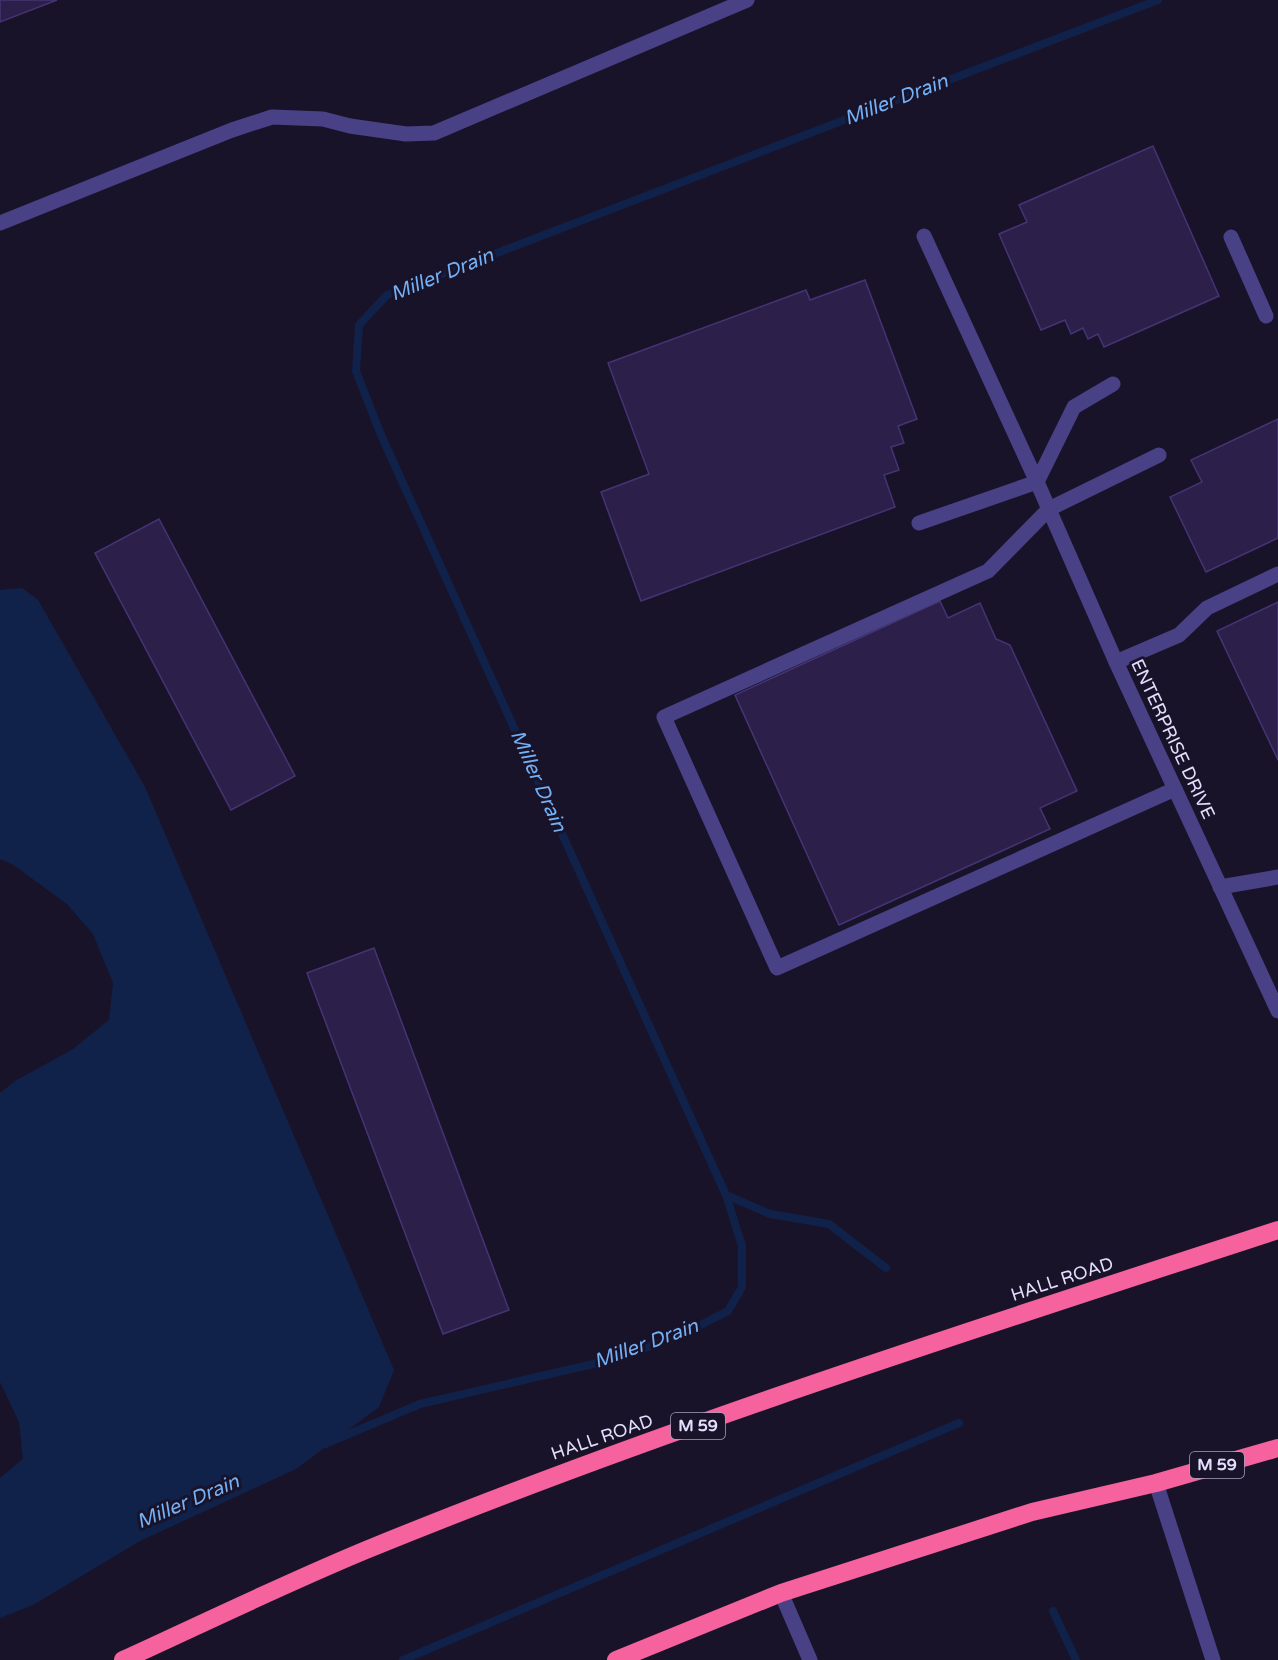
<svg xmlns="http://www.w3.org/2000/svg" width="1278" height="1660" viewBox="0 0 1278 1660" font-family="'Varela Round',sans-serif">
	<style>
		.water { fill: #11224a }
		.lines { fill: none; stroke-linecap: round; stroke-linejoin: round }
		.stream { stroke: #11224a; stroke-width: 8 }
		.building { fill: #2c204a; stroke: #453474; stroke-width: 1.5 }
		.lane { stroke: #494186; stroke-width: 15 }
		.street { stroke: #494186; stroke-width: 15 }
		.highway { stroke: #f5629d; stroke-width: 18 }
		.labels { text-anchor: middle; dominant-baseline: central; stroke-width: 6; stroke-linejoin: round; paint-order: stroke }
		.shield { fill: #19132a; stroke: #a7a1be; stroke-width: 1.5 }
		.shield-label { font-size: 16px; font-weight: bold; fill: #e4defd }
		.street-label { font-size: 18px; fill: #e4defd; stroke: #19132a }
		.water-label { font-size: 20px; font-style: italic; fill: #73b0f6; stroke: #19132a }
	</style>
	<rect width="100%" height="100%" fill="#19132a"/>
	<path class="water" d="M22,588l16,12 107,187 249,583 -15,37 -83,62 -156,72 -107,64 -33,13v-140l23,-19 -4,-37 -19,-40v-289l15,-12 58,-32 36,-29 4,-37 -20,-49 -26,-30 -55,-40 -12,-5v-269z"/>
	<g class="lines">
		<path class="stream" d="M726,1195l44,19 59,10 57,44
			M325,1444l95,-40 195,-45 66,-24 47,-24 14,-24v-41l-16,-51 -345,-760 -25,-64 3,-46 28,-30 771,-295
			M1053,1611l23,49
			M403,1660l556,-237"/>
	</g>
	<path class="building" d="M0,0h57l-57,22z
		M1153,146l66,150 -115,51 -6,-13 -10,5 -5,-11 -12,6 -6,-14 -24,10 -42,-96 28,-12 -8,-17z
		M865,280l52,139 -19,7 6,17 -13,4 8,23 -15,5 11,32 -254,94 -40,-109 48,-18 -41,-111 198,-73 4,10z
		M1278,419v119l-72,34 -36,-75 32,-15 -11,-22z
		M159,519l136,257 -64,34 -136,-257z
		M940,601l8,17 32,-15 16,36 14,6 67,146 -37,17 10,21 -211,96 -104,-230z
		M1278,602v158l-61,-129z
		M374,948l135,362 -66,24 -136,-361z"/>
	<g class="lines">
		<path class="lane" d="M0,223l232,-93 40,-13 51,2 27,7 56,8 28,-1 313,-133
			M924,236l113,246
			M1231,237l35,79
			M1159,455l-110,54 -61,62 -324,146 113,251 398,-179
			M919,523l118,-41 37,-75 39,-23
			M1116,662l63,-27 28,-27 71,-34
			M1220,887l58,-10
			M1156,1483l57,177
			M781,1593l29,67"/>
		<path class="street" d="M1037,482l79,180 162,349"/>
		<path class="highway" d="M123,1660c81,-37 161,-76 243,-110 298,-122 606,-220 912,-320
			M616,1660l165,-67 251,-81 124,-29 122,-35"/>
	</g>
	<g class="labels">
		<g class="shield">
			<rect x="671" y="1413" width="54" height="26" rx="4.5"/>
			<rect x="1190" y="1452" width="54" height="26" rx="4.5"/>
		</g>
		<g class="shield-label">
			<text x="698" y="1426">M 59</text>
			<text x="1217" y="1465">M 59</text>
		</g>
		<g class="street-label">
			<text transform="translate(1173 739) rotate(65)">ENTERPRISE DRIVE</text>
			<text transform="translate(1062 1279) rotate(-18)">HALL ROAD</text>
			<text transform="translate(602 1437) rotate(-19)">HALL ROAD</text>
		</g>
		<g class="water-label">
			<text transform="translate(896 100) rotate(-21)">Miller Drain</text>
			<text transform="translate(442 275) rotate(-22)">Miller Drain</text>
			<text transform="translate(538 781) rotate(66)">Miller Drain</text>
			<text transform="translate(646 1344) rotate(-20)">Miller Drain</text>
			<text transform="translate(188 1502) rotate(-23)">Miller Drain</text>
		</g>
	</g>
</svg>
